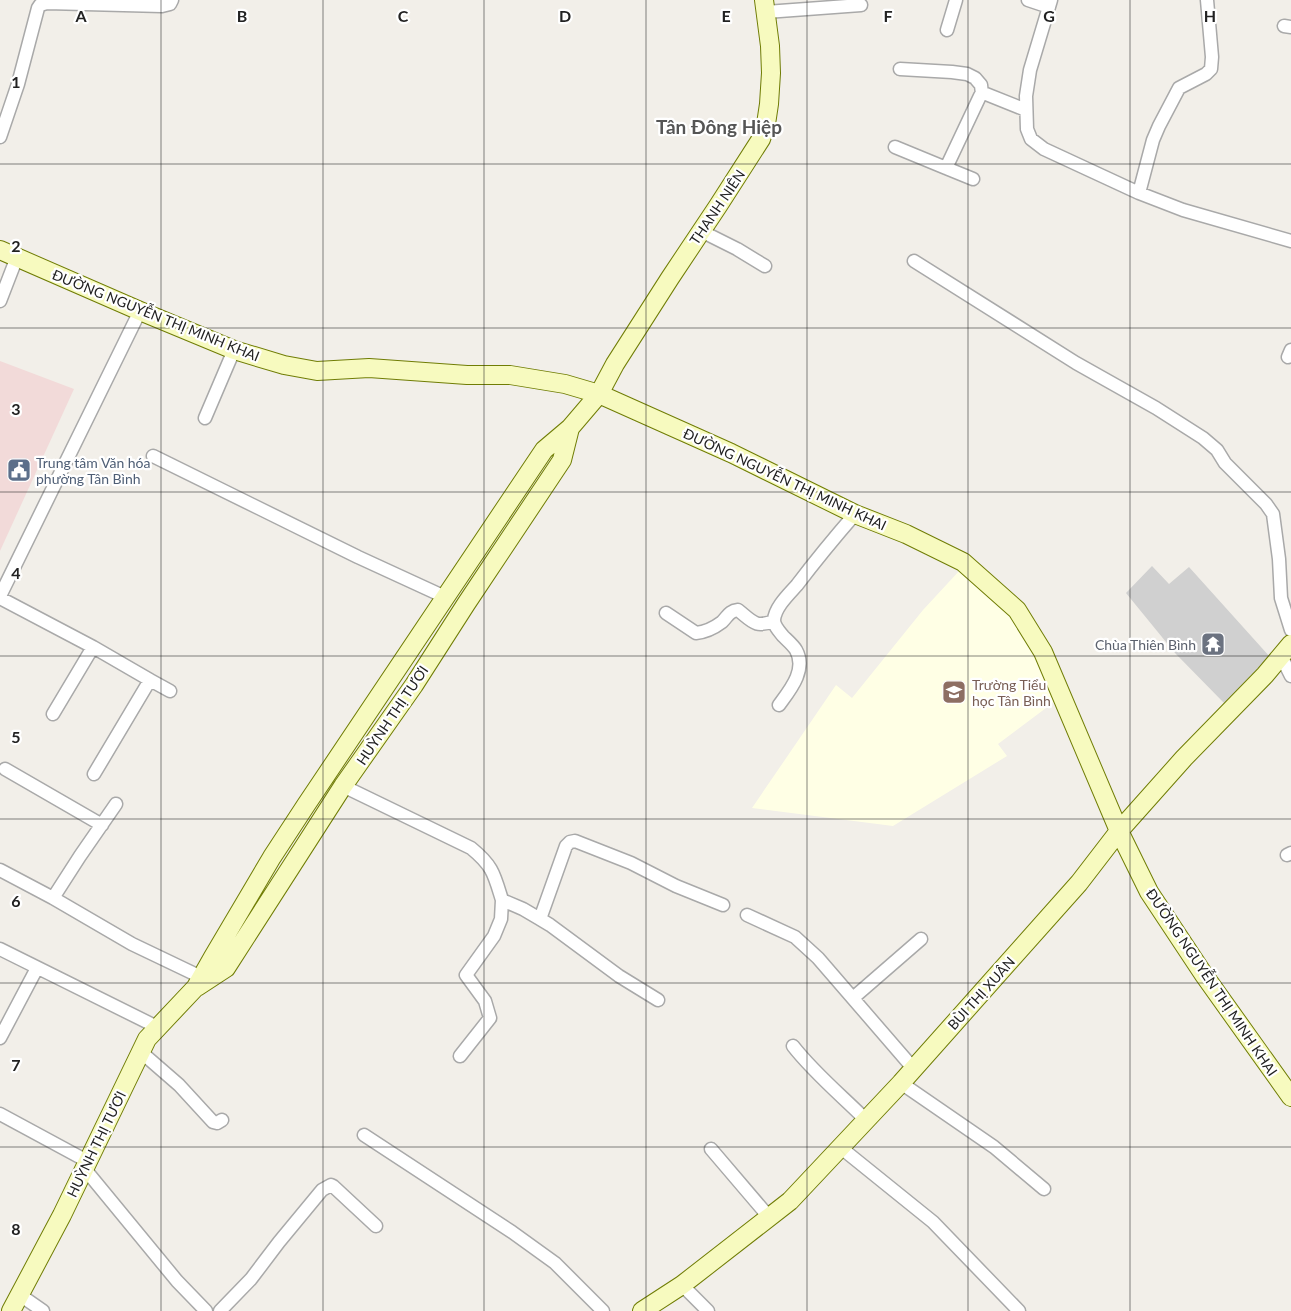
<svg xmlns="http://www.w3.org/2000/svg" width="1291" height="1311" viewBox="0 0 1291 1311" font-family="Lato,sans-serif">
	<style>
		.commercial { fill: #f2dad9 }
		.education { fill: #ffffe5 }
		.religious { fill: #d0d0d0 }
		.lines { fill: none; stroke-linecap: round; stroke-linejoin: round }
		.street-casing { stroke: #a9a9a9; stroke-width: 15 }
		.secondary-casing { stroke: #707d05; stroke-width: 20 }
		.street { stroke: #fff; stroke-width: 12 }
		.secondary { stroke: #f7fabf; stroke-width: 18 }
		.grid { fill: none; stroke: #222; stroke-width: 1; stroke-opacity: 0.55 }
		.labels { text-anchor: middle; dominant-baseline: central; stroke-width: 4.5; stroke-linejoin: round; paint-order: stroke }
		.street-label { font-size: 14px; fill: #222; stroke: #fff }
		.service-label { font-size: 14px; fill: #4e5e75; stroke: #fff; text-anchor: start }
		.worship-label { font-size: 14px; fill: #5b616d; stroke: #fff; text-anchor: end }
		.education-label { font-size: 14px; fill: #785e54; stroke: #fff; text-anchor: start }
		.district-label { font-size: 19px; font-weight: bold; fill: #555; stroke: #fff }
		.grid-label { font-size: 16px; text-anchor: middle; font-weight: bold; fill: #222; stroke: #fff; stroke-width: 4.5; stroke-linejoin: round; paint-order: stroke }
	</style>
	<rect width="100%" height="100%" fill="#f2efe9"/>
	<path class="commercial" d="M0,361l74,28 -74,162z"/>
	<path class="education" d="M960,570l51,45 26,42 17,45 -56,42 9,12 -114,70 -141,-18 84,-123 16,13 71,-88z"/>
	<path class="religious" d="M1152,566l17,18 20,-17 81,90 -13,16 -32,31 -50,-51 -49,-60z"/>
	<g class="lines">
		<g class="street-casing">
			<path id="street" d="M1028,0l21,7
				M1051,0l-21,70 -4,26 1,33 4,10 13,10 95,44 44,17 108,31
				M766,12l95,-7
				M1284,26l7,1
				M947,30l9,-30
				M900,69l52,3 15,2 8,4 6,7 1,9
				M0,137l18,-53 20,-76 2,-3 7,-2 115,3 8,-2 2,-4
				M895,147l51,21
				M973,179l-27,-11 34,-72 2,-2h4l40,16
				M1139,193l14,-53 6,-14 20,-38 27,-14 5,-5 1,-12 -5,-57
				M701,231l36,18 28,17
				M914,261l162,102 80,45 47,30 14,12 8,13 41,41 7,10 6,45 2,39 10,32
				M0,301l17,-44
				M1288,357l3,-7
				M205,418l29,-68
				M153,456l205,101 87,40
				M0,596l140,-285
				M0,598l93,49 57,33 -56,94
				M666,613l30,20c10,-1 18,-5 26,-11 6,-6 7,-11 16,-12 15,12 17,18 36,11
				M1281,656l10,20
				M150,680l20,11
				M779,705c11,-15 28,-35 17,-55 -3,-5 -9,-10 -13,-14 -4,-5 -9,-10 -9,-16 1,-13 15,-26 23,-35 19,-25 38,-48 58,-71
				M53,714l40,-67
				M5,769l97,56
				M343,786l128,62c22,18 23,26 31,52l21,9 17,10 26,-73 4,-4 5,-1 56,22 45,23 47,19
				M116,804l-36,52 -27,42 79,46 69,33
				M1287,855l4,-2
				M0,870l53,28
				M747,915l48,22 23,21 95,110
				M540,919l10,6 69,51 39,24
				M0,949l159,79
				M853,998l68,-59
				M0,1038l37,-70
				M793,1046c21,27 49,50 73,74
				M141,1052l38,33 34,37 4,1 5,-3
				M460,1056l30,-38 -5,-17 -19,-26 28,-39 7,-17 1,-19
				M901,1083l93,64 50,42
				M0,1114l87,47
				M364,1135l148,97 43,31 48,48
				M840,1147l93,75 86,89
				M711,1149l58,68
				M84,1168l93,113 29,30
				M682,1285l26,26
				M20,1295l23,16
				M220,1311l31,-32 28,-37 43,-52 9,-5 2,1 43,40"/>
		</g>
		<g class="secondary-casing">
			<path id="secondary" d="M0,250l140,61 94,39 50,15 33,6 52,-3 98,7h43l55,9 34,10 132,59 124,61 51,20 57,28 54,48 26,42 76,179 30,61 55,83 87,122
				M197,987l29,-19 117,-182 71,-101 52,-81 96,-144 8,-32
				M11,1311l51,-96 85,-176 49,-52 17,-30 59,-100 34,-52 238,-355 26,-22 29,-34 16,-30 55,-86 48,-72 43,-67 5,-15 3,-20 2,-31 -1,-27 -6,-46
				M642,1311l40,-26 108,-84 111,-118 178,-200 40,-52 65,-73 81,-83 26,-31"/>
		</g>
		<use href="#street" class="street"/>
		<use href="#secondary" class="secondary"/>
	</g>
	<path class="grid" d="M161,0v1311M323,0v1311M484,0v1311M646,0v1311M807,0v1311M968,0v1311M1130,0v1311M0,164h1291M0,328h1291M0,492h1291M0,656h1291M0,819h1291M0,983h1291M0,1147h1291"/>
	<defs>
		<g id="civic-square" transform="scale(1.25)"><rect x="-9" y="-9" width="18" height="18" rx="4" fill="#5c6f8a" stroke="#fff"/><path d="M-.6-6.5H3V-4.5H.6V-3L4-1V1h2V6H-6V1h2V-1L-.6-3ZM-1.2 2.5V6h2.4V2.5Z" fill="#fff"/></g>
		<g id="temple-square" transform="scale(1.25)"><rect x="-9" y="-9" width="18" height="18" rx="4" fill="#6b7280" stroke="#fff"/><path d="M0-6L5-2H3V0L6.5 2.5H4V6H1.5V3h-3V6H-4V2.5H-6.5L-3 0V-2H-5Z" fill="#fff"/></g>
		<g id="school-square" transform="scale(1.25)"><rect x="-9" y="-9" width="18" height="18" rx="4" fill="#8d6e63" stroke="#fff"/><path d="M0-5L7-2L0 1L-7-2ZM-4 1L0 2.5L4 1V4Q0 6-4 4Z" fill="#fff"/></g>
	</defs>
	<g fill-rule="evenodd">
		<use href="#civic-square" x="19" y="470"/>
		<use href="#temple-square" x="1213" y="644"/>
		<use href="#school-square" x="954" y="692"/>
	</g>
	<g class="labels">
		<g class="street-label">
			<text transform="translate(717 207) rotate(-56)">THANH NIÊN</text>
			<text transform="translate(156 315) rotate(22)">ĐƯỜNG NGUYỄN THỊ MINH KHAI</text>
			<text transform="translate(785 479) rotate(25)">ĐƯỜNG NGUYỄN THỊ MINH KHAI</text>
			<text transform="translate(392 715) rotate(-56)">HUỲNH THỊ TƯƠI</text>
			<text transform="translate(1212 982) rotate(56)">ĐƯỜNG NGUYỄN THỊ MINH KHAI</text>
			<text transform="translate(981 993) rotate(-48)">BÙI THỊ XUÂN</text>
			<text transform="translate(96 1144) rotate(-64)">HUỲNH THỊ TƯƠI</text>
		</g>
		<g class="service-label">
			<text x="36" y="462">Trung tâm Văn hóa<tspan x="36" dy="16">phường Tân Bình</tspan></text>
		</g>
		<g class="worship-label">
			<text x="1196" y="644">Chùa Thiên Bình</text>
		</g>
		<g class="education-label">
			<text x="972" y="684">Trường Tiểu<tspan x="972" dy="16">học Tân Bình</tspan></text>
		</g>
		<g class="district-label">
			<text x="719" y="126">Tân Đông Hiệp</text>
		</g>
	</g>
	<g class="grid-label">
		<text x="81" y="22">A</text>
		<text x="242" y="22">B</text>
		<text x="403" y="22">C</text>
		<text x="565" y="22">D</text>
		<text x="726" y="22">E</text>
		<text x="888" y="22">F</text>
		<text x="1049" y="22">G</text>
		<text x="1210" y="22">H</text>
		<text x="16" y="88">1</text>
		<text x="16" y="252">2</text>
		<text x="16" y="415">3</text>
		<text x="16" y="579">4</text>
		<text x="16" y="743">5</text>
		<text x="16" y="907">6</text>
		<text x="16" y="1071">7</text>
		<text x="16" y="1235">8</text>
	</g>
</svg>
